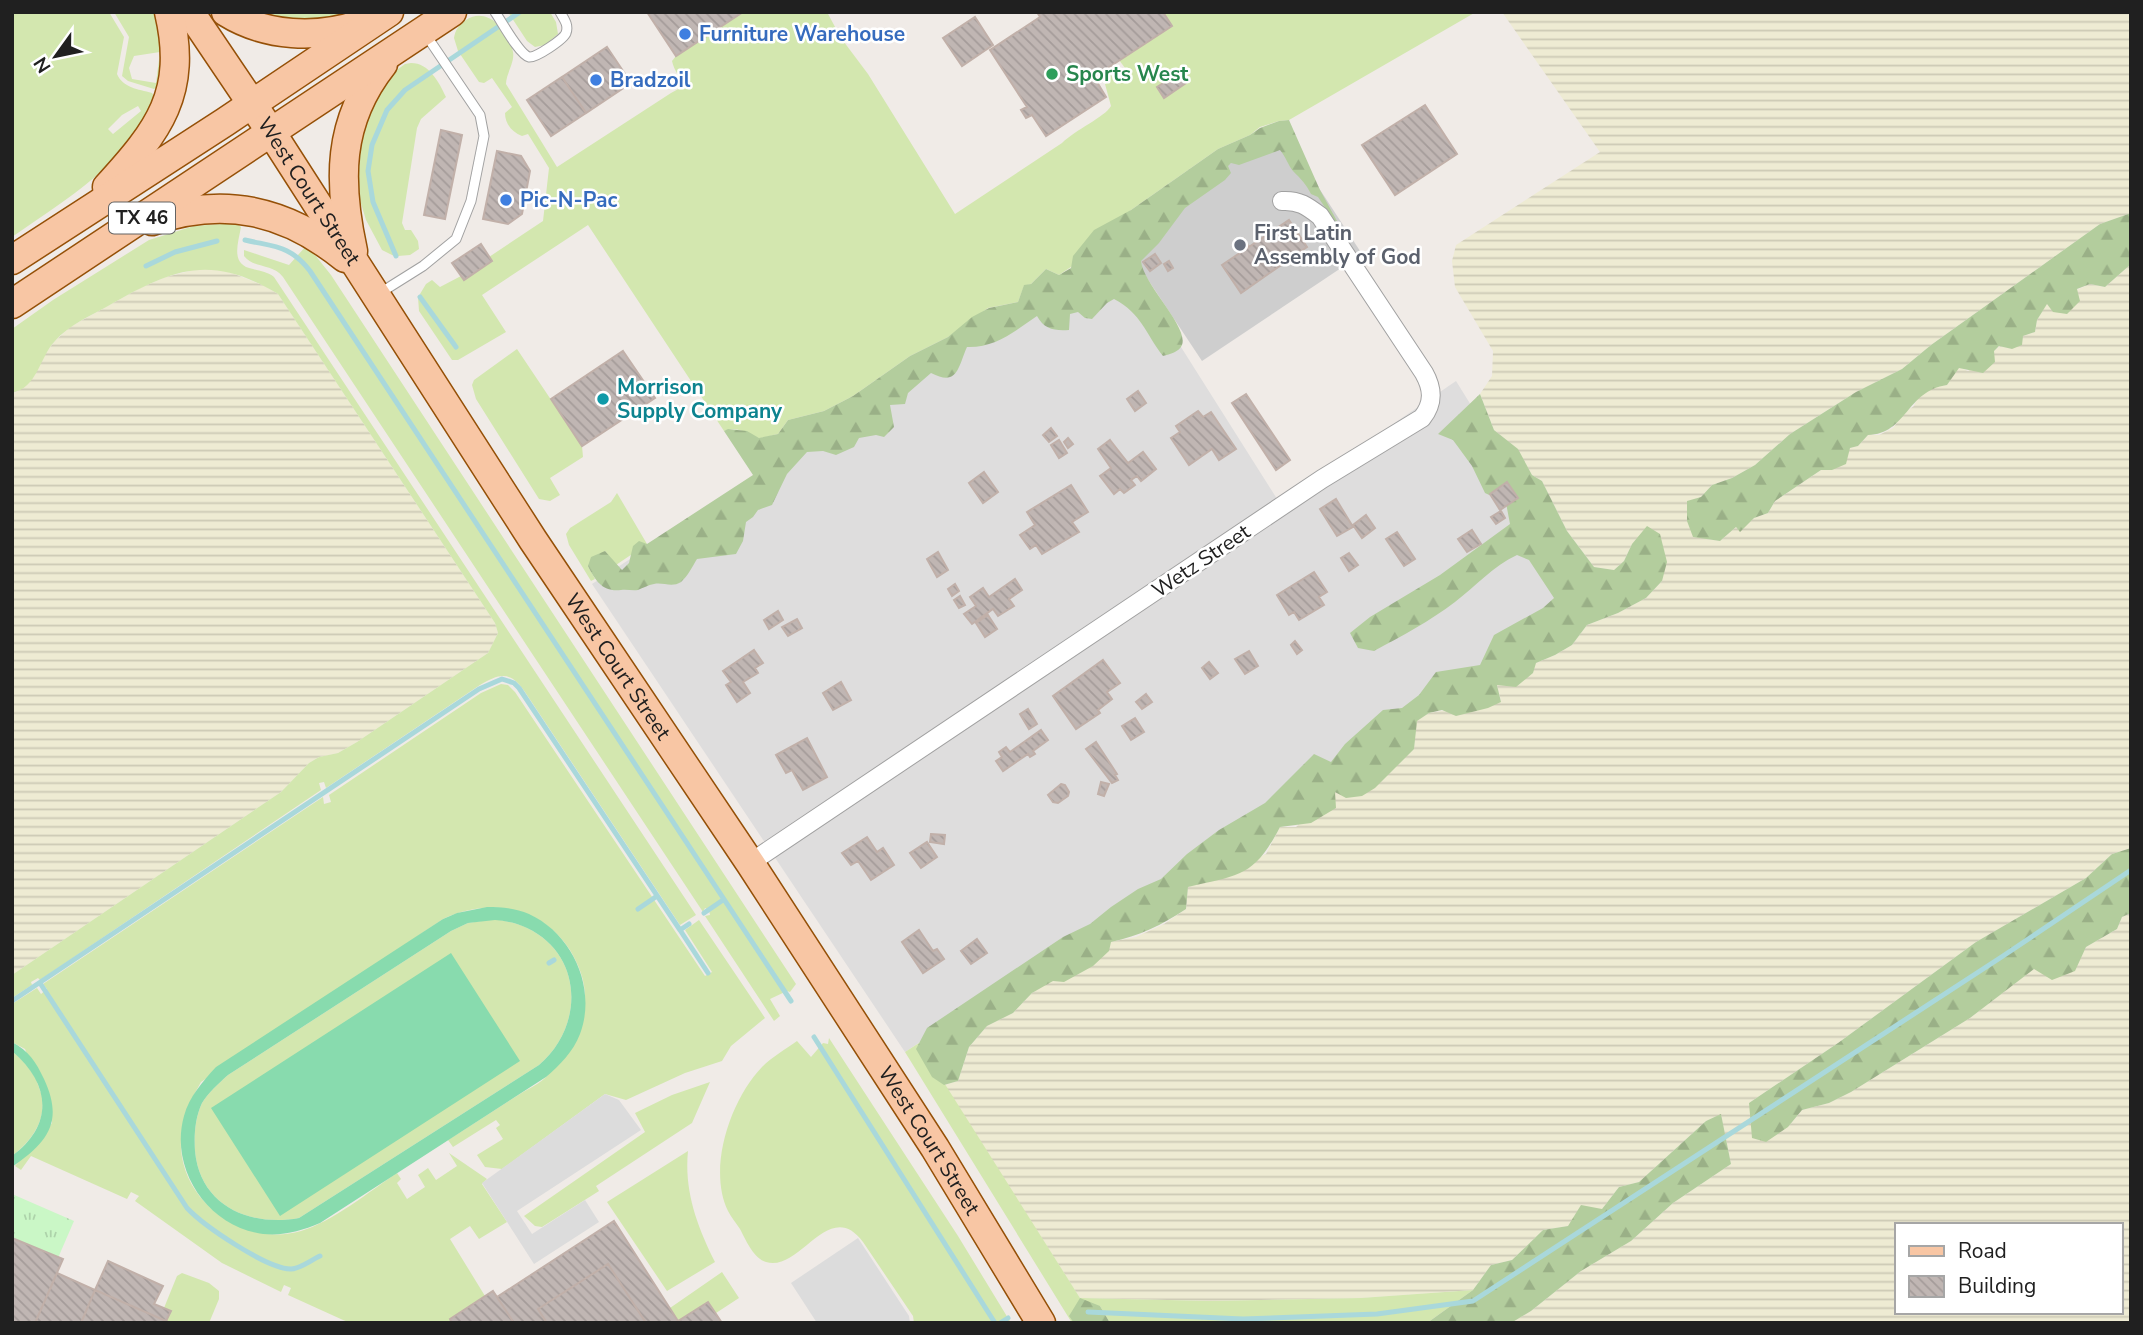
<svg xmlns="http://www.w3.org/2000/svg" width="2143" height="1335" viewBox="0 0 2143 1335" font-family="'Nunito Sans',sans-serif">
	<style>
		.residential { fill: #dedddd }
		.religious { fill: #cecece }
		.farmland { fill: url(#farmland-rules); fill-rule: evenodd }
		.grass { fill: #d3e7af; fill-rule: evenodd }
		.forest { fill: url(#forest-firs) }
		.park { fill: url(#park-tufts) }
		.pitch { fill: #88dbae; fill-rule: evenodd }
		.parking { fill: #dcdcdc }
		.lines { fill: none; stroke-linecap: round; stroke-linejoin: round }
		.stream { stroke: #a9d8db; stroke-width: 5 }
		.building { fill: url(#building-back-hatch); stroke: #c1b0a9; stroke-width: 2 }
		.service-casing { stroke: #a1a1a1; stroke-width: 11 }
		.minor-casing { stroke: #a1a1a1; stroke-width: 20 }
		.primary-casing { stroke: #955007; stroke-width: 31 }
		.service { stroke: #fff; stroke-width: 9 }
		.minor { stroke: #fff; stroke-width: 18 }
		.primary { stroke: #f8c6a4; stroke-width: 28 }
		.shop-dot { fill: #3f7fe0; stroke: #fff; stroke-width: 2.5 }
		.leisure-dot { fill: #2e9e5b; stroke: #fff; stroke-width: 2.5 }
		.worship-dot { fill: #6b7280; stroke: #fff; stroke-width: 2.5 }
		.culture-dot { fill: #0f9aa8; stroke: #fff; stroke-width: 2.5 }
		.labels { text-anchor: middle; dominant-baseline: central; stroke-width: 5; stroke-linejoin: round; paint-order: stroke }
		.shield { fill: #fff; stroke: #636363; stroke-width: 2 }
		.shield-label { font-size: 19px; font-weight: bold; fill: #202020 }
		.shop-label { font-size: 21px; font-weight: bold; fill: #366cbe; stroke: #fff; text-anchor: start }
		.leisure-label { font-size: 21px; font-weight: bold; fill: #27864d; stroke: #fff; text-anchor: start }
		.street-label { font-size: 21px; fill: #202020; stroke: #fff }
		.worship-label { font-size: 21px; font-weight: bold; fill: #5b616d; stroke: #fff; text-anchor: start }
		.culture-label { font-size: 21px; font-weight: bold; fill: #0d838f; stroke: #fff; text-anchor: start }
	</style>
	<defs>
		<pattern id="farmland-rules" width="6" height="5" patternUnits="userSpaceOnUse" patternTransform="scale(1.75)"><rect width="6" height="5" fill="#eeebd3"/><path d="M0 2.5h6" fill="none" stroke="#ccc9b5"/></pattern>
		<pattern id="forest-firs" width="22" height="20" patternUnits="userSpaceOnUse" patternTransform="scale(1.75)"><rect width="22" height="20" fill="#b3cd9d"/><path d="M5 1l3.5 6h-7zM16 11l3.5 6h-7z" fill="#9ab087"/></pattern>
		<pattern id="park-tufts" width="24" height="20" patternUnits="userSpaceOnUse" patternTransform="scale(1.75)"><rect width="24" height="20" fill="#caf7c6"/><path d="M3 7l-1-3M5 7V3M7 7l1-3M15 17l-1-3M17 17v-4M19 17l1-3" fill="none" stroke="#add3aa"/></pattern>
		<pattern id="building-back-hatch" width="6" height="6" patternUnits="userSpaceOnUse" patternTransform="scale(1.75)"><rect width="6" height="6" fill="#c0b6b3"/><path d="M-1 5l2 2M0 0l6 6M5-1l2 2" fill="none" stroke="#a59c9a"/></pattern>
	</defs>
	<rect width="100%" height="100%" fill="#f0ebe7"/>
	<path class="residential" d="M1114,241l165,261 177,-121 136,219 -687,452 -313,-468z"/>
	<path class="religious" d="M1281,130l81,124 -160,107 -83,-125z"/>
	<path class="farmland" d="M1502,12h629v201l-31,11 -169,121 -29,24 -46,23 -66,42 -35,31 -23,13 -20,7 -11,12 -14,5 20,37 13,2 16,-14 4,4 14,-13 14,-5 7,-12 46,-31h11l18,-22 8,-2 10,-11h11l14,-7 11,-15 10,-7 4,-10 15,-9 14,-2 12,-18 9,4 32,-25 12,3 11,-13 12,-4 2,-12 10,-17 43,-19 15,3 26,-23v584l-19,6 -26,24 -110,64 -138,101 -89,60 39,24 14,-17 27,-7 22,-11 119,-74 65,-50 39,3 12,-24 31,-18 5,-12 9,-4v410h-620l20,-12 50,-40 50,-30 42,-38 58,-39 -10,-49 -15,6 -67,61 -20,5 -17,22 -34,17 -25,4 -31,30 -21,5 -18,25 -112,8 -150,3 -131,-3 -136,-213 14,-4 11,-34 18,-21 26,-13 19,-20 78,-51 26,-5 28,-13 22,-15 2,-22 78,-33 14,-27h16l39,-35 79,-43 2,-28 13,-8 72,-12 -4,-16 39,-22 19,-8 17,-10 15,-20 31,-12 28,-15 16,-17 -30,-37 -8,17 -10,9 -20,-3 -27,-36 -25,-50 -10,-6 -15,-26 -23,-19 -14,-36 12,-18 1,-25 -38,-64 -3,-26 4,-16 144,-93zM1896,1225h224v87h-224z
		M202,268l22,2 41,16 13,8 217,329 3,10 -10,20 -131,89 -19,11 -19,4 -10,6 -28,29 -269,183v-582l5,-1 37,-50 16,-15 70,-39 26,-11z"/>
	<path class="grass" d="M12,12h97l15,25 -7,37c6,14 21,15 35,19l3,5c-31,68 -84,98 -143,139zM138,106l3,5 -28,23 -5,-5 14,-14z
		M114,12h40l10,40 -5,34 -5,3 -26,-8 -6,-5 7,-39zM160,52l-4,31 -24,-4 -3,-11 5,-12z
		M246,12h102l-13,7 -31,6z
		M508,12h42l6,10 2,12 -13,11 -10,2 -8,-6z
		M743,12h84l14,26 27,36 87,140 107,-71c13,-13 43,-26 49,-37l-6,-22 5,-3 -6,-10 3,-2 10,15 3,-2 -1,-3 6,-4v-7l-6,-8 44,-48h313l-187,108 -10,1 -19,6 -10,8 -32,14 -87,61 -60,57 -12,8 -13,-6 -15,15 -7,2 -6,16 -30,6 -40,29 -38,19 -57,40 -29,15 -36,9 -10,14c-5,1 -14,4 -19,4 -12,-2 -18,-13 -35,-7l-136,-206 -106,70 24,37 -48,28h-6l-33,-49 -1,-14 3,-1 -1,-2 6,-10 6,-4 8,7 21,-11 3,4 28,-19 -3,-4 54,-36 6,-53 -21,-34 -6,2c-10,-4 -17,-12 -17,-23l7,-6 -20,-29 -8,5 -5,-1 -21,-31 -4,-13c1,-8 5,-13 12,-18 21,-14 43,10 47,32 2,10 -7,22 -7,32l51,83 114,-74 11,-6c-1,-10 -8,-16 -10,-26l4,-5z
		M411,63c18,0 28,19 35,34l-25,22 -4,9 -15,95 3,7h6l7,11 1,8 -9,6 -12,1 -3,-4 -2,2 1,2 -12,-6 -16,-30 -11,-36 5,-46 8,-32 26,-34 11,-8z
		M236,223l5,4c-3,17 -11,38 12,42 7,2 15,3 21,8l422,638 -16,10 -155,-233c-14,-21 -25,-19 -45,-7l-154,103 -2,-6 -5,1 2,7 -281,190 -2,-2 -7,4 1,3 -20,13v-23l269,-183 28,-29 10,-6 19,-4 19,-11 131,-89 10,-20 -3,-10 -217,-329c-68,-41 -105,-25 -170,12 -18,10 -39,19 -53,35 -16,17 -17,46 -43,52v-64l41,-29 96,-60 45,-14z
		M307,245l24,30 465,709 -6,8 -3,-1 -17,8 10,17 -6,5 -69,-105 5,-1 -1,-5 -4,-2 -2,4 -420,-635c-11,-14 -29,-8 -39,-21v-6l45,15z
		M517,349l65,97 1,11 -33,21 10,17 -10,6 -11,-2 -63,-100 -4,-14 2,-5z
		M617,493l30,51 -31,21 -11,-14 -17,15 7,13 -4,2 -22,-36 -3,-11 4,-6 41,-26z
		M501,684l7,1 7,7 190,284 7,-4 -27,-42 14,-10 66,98 -34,28 -9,15 -37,12 -59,27 -21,-6 -103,75 -17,-2 -8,-12 26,-16 -7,-11 4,-3 -4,-5 -43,27 -5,-7c24,-15 48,-31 72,-46 8,-5 21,-11 27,-18 6,-7 37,-68 38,-76 1,-17 -6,-35 -15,-50 -29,-44 -81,-53 -127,-31l-242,163c-12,21 -21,41 -20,66 3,57 66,99 120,83 31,-9 69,-40 96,-58l4,6 -4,4 10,16 18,-12 -7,-12 10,-7 8,12 21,-14 -8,-13 38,26 -5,5 25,38 -28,17 -9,-13 -20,13 35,57 -35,23 2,4h-101l-8,-3 -55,-25 3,-7 -7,-3 -3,7 -59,-29 -87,-62 4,-5 -8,-4 -4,7 -96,-43 -10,14 -6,-4 37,-43 -27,-74 -13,-7v-38l25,-16 4,6 6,-5 -4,-5 280,-187 1,7 7,-2 -2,-7 152,-102z
		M495,919c11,2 22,4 32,9 57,27 57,99 12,137l-240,153c-49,9 -99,-12 -104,-67 -1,-16 0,-33 7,-48 7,-11 16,-19 26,-28l223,-144 17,-8z
		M829,1038l129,198 53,87h-97l-1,-7 -50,-74c-34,-46 -63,31 -97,20 -13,-4 -20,-22 -26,-33 -4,-6 -9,-12 -12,-18 -21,-43 3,-112 34,-144 10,-10 24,-18 35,-26l14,16 12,-14 5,1z
		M919,1043l161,255 131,3 150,-3 112,-8 -46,33h-317l-10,-17 -5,17h-23l-167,-271z
		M12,1051c40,33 42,73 0,105z
		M710,1082l-18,41 -96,63 3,5 -57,36 -7,-1 -11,-10 121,-84 -10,-19 37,-18z
		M688,1151c-4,40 9,75 27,111l-48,29 -60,-89z
		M722,1272l17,26 -23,15 -8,-11 -30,19 -8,-13z
		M182,1273l27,10 10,8v8l-10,24 -43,-2 4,-10 -6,-3 13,-32z"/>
	<path class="forest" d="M1289,120l31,70 17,31h-3l-16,-24 -7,-3c-5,-10 -10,-15 -18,-23 -5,-6 -7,-14 -13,-21l-41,15 -8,-2 -3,3 3,7 -6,7 -40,28 -26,35 -18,18c2,23 48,66 41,84 -3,7 -12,9 -19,11 -18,-23 -21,-42 -49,-57l-7,4 -15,16 -7,-1 -7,-6 -8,2 -1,16c-15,1 -25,-1 -32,-14 -22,15 -42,32 -70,31 -9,20 -9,40 -36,26l-23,20 -3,11 -15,1 4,22 -10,10 -8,-2 -17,3 -5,9 -18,8 -13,-4 -16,1 -20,22 -15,31 -14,5 -5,7 -7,5 -3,19 -7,13 -39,5c-5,8 -9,17 -16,23 -9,6 -18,0 -27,2 -6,1 -11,4 -16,6 -6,1 -11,-1 -17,0 -18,2 -25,-8 -33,-24l3,-9 14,-6 17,19 7,-7 4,-17 6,-5 8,3 106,-69 -29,-44 4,-2 19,2 12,7 19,-4 10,-14 36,-9 29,-15 57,-40 38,-19 24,-20 17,-9 29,-6 6,-17 7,-1 15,-15 13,6 12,-7 2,-12 21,-26 37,-20 87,-61 32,-14 10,-7 19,-7z
		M2131,213v51l-26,23 -15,-3 -13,5 3,12 -13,13 -14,-2 -6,-8 -10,16 -2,12 -12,4 -1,9 -10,4 -13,-3 -5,5 1,11 -12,11 -24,-5 -12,17c-41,6 -40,49 -79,50l-10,11 -8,2 -4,16 -14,6h-11l-46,31 -7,12 -14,5 -14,14 -4,-5 -16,14 -27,-4 -6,-16v-20l14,-4 11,-12 20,-7 23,-13 35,-31 66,-42 46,-23 29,-24 169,-121z
		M1480,394l14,36 24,19 14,26 10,6 25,50 27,36 20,3 10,-9 8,-17 15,-18 13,8 7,28 -5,19 -16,17 -28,15 -31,12 -15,20 -17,10 -19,8 -3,10 -17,14 -19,-2 4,17 -13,6 -32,8 -14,-6 -13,3 -12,8 -3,28 -39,39 -13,8 -16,2 -11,-6 1,16 -25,15 -31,4c-26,50 -40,48 -92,60l-2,22c-24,16 -47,27 -75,33l-2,9 -16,15 -29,16 -11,-1 -21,12 -19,20 -26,13 -18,21 -11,34 -14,4 -12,-8 -16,-28 11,-21 136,-91 27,-13 21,-17 27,-18 23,-10 26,-25 32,-24 46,-27 49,-49 17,8 14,-18 38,-34 19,-2 17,-13 17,-23 44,-7 14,-30 49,-27 11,-10 -25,-38 -12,-5c-24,11 -41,31 -62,47 -25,19 -53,34 -81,49l-16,-3 -8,-15 20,-16 70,-42 70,-51 -4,-21 -21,-10 -13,-27 -19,-26 -15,-6z
		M2131,848v65l-9,4 -5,12 -31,18 -11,24 -23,9 -18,-11 -64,49 -119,74 -22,11 -27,7 -14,17 -22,15 -14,-4 -3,-35 89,-60 138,-101 110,-64 26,-24z
		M1721,1114l10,50 -58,39 -42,38 -50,30 -50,40 -20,12h-84l46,-33 18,-25 21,-5 31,-30 25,-4 13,-21 21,4 17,-22 20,-5 67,-61z
		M1080,1298l20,8 10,17h-36l-5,-7z"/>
	<path class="park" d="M12,1194l62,27 -16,37 -46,-20z"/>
	<path class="pitch" d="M487,907c14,0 29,1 42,7 44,20 68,75 51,120 -7,18 -20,31 -34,43l-226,146c-19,8 -36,13 -57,11 -55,-7 -94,-65 -79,-118 5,-19 19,-35 32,-49l227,-148 14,-6zM495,920c11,1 22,3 32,8 57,27 57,99 12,137l-240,153c-49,9 -99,-12 -104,-67 -1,-16 0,-33 7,-48 7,-11 16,-19 26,-28l223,-144 17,-8z
		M451,953l69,108 -240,155 -69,-108z
		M12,1042c17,9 24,20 32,37 20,43 4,63 -32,88v-11c42,-31 39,-72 0,-105z"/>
	<path class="parking" d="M605,1094l14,6 22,30 -124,81 15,23 53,-34 14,22 -65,42 -52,-81z
		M858,1238l51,78 1,7h-93l-26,-40z"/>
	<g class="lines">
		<path class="stream" d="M245,240c30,7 45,5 65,31l481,730
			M396,256l-23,-54 -5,-31 4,-26 15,-35 18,-20 115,-78
			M146,266l29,-14 42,-11
			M420,297l36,50
			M638,909l19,-13
			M704,913l19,-13
			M680,930l28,43
			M549,963l5,-3
			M40,983l147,225c17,18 80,61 104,61 9,0 20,-9 29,-13
			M12,1001l467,-312 23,-10 12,4 5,5 161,242 9,-6
			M814,1037l181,286
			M1088,1312l155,7 134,-5 96,-13 530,-345 128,-86
			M1000,1323l8,-5"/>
	</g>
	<path class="building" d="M647,12h96l-67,44z
		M1037,12h126l9,14 -78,51 12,20 -60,39 -14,-21 -6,3 -5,-8 6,-3 -37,-57 50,-33z
		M975,17l18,28 -31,21 -19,-28z
		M607,47l24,36 -45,30 -24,-36z
		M1179,73l7,10 -22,15 -7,-11z
		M562,77l24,36 -35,23 -24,-36z
		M1425,105l32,49 -62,41 -33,-50z
		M441,130l21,5 -17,84 -21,-4z
		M497,151l24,5 9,15 -8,43 -14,10 -25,-5z
		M1289,220l18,27 -66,46 -19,-28z
		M1244,239l5,8 -6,4 -5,-8z
		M481,244l11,17 -28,19 -12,-17z
		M1155,254l6,9 -11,8 -7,-9z
		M1169,261l4,7 -5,3 -4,-7z
		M623,351l32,47 -73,48 -31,-47z
		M1138,391l8,12 -11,8 -8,-12z
		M1246,394l44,66 -14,10 -44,-67z
		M1198,411l5,6 8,-5 25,37 -17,11 -7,-11 -23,16 -18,-27 9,-6 -4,-6z
		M1051,428l6,8 -8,6 -6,-7z
		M1068,438l5,6 -5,4 -4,-6z
		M1059,440l8,13 -8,5 -8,-13z
		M1110,440l18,23 15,-11 13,17 -15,12 -4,-5 -6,4 4,5 -11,8 -4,-4 -6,5 -14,-18 11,-8 -13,-19z
		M984,472l14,20 -15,11 -14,-20z
		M1507,482l11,16 -18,12 -10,-16z
		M1071,485l17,27 -16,10 7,10 -37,22 -6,-9 -6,4 -10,-14 15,-10 -8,-13z
		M1336,499l17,28 -16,9 -17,-27z
		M1501,511l4,7 -9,6 -5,-7z
		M1366,515l9,13 -13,10 -9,-13z
		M1472,530l9,14 -14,8 -9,-13z
		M1397,532l18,27 -11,7 -18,-27z
		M938,552l10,18 -11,7 -10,-18z
		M1349,553l9,12 -9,6 -8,-13z
		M1314,572l13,20 -8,5 5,8 -25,15 -5,-8 -5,3 -12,-20z
		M1015,579l7,11 -13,9 5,7 -16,10 -5,-7 -21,15 -8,-10 12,-8 -6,-9 13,-9 6,9z
		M955,584l4,7 -7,5 -4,-7z
		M960,596l5,9 -6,3 -5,-8z
		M778,611l5,9 -14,9 -5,-9z
		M988,615l9,14 -12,8 -9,-14z
		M797,619l5,9 -14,8 -6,-9z
		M1295,641l7,9 -5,4 -6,-9z
		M754,650l9,13 -8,5 3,5 -15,9 7,11 -13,9 -11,-17 5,-3 -8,-11z
		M1249,651l9,15 -13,8 -10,-15z
		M1103,660l17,23 -13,9 5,7 -14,11 2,3 -24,16 -23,-33z
		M1209,662l9,11 -8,6 -8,-11z
		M841,682l10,18 -18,10 -10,-17z
		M1146,694l6,8 -10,7 -6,-7z
		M1028,709l9,15 -8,5 -9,-15z
		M1135,718l9,14 -13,8 -9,-14z
		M1041,730l7,10 -15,11 2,3 -5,3 -2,-3 -25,17 -7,-10 6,-4 -3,-5 7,-5 4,5z
		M807,738l20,39 -24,13 -11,-20 -6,3 -10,-18z
		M1096,742l21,32 -2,1 3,5 -6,3 -26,-34z
		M1101,782l8,2 -5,12 -6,-2z
		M1061,784l4,1 4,7 -1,4 -10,7 -5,-1 -5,-7z
		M931,834l14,1 -1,9 -14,-2z
		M867,837l10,15 6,-4 11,17 -23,15 -13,-19 -7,4 -9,-12z
		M927,842l10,15 -16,11 -11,-15z
		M919,930l14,21 4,-2 7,10 -21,14 -21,-31z
		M977,939l10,14 -16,11 -10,-13z
		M614,1221l64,100 30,-19 14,21h-76l-38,-59 -70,45 9,14h-33l-17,-26z
		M12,1238l51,21 -28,64h-23z
		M108,1261l55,25 -9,18 17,7 -5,10 -71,-31z
		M608,1264l38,59h-99l-9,-14z
		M57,1273l38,17 -14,33h-46z
		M95,1290l71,31 4,2h-89z
		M493,1291l21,32h-62l-2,-4z"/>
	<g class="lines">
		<g class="service-casing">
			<path id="service" d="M495,12c7,10 24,42 34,45 7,1 35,-18 37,-24 3,-8 -2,-14 -6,-21
				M380,293l43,-27 33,-27 15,-38 13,-65 -4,-21 -54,-80"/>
		</g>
		<g class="minor-casing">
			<path id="minor" d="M750,863l572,-384 100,-61c12,-15 11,-29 2,-45l-104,-157c-13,-10 -21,-16 -38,-15"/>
		</g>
		<g class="primary-casing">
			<g id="primary">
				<path id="s1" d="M190,12l81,120 262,408 217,323 185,285 106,175"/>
				<path d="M226,12c40,25 91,27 135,12"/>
				<path d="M107,187c52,-57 81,-94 62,-175"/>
				<path d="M152,221c72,-25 134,-11 193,37"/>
				<path d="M353,251c-15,-69 -16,-129 30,-187"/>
				<path d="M12,260l213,-138 164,-110"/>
				<path d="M12,304l440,-292"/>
			</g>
		</g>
		<use href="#service" class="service"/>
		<use href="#minor" class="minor"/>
		<use href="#primary" class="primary"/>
	</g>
	<g class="shop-dot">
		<circle cx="685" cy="34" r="7"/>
		<circle cx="596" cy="80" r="7"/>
		<circle cx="506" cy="200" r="7"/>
	</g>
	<circle class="leisure-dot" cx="1052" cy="74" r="7"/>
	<circle class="worship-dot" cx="1240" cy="245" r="7"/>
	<circle class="culture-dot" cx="603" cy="399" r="7"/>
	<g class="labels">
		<rect class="shield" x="109" y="202.5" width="66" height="31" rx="5"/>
		<g class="shield-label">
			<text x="142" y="218">TX 46</text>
		</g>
		<g class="shop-label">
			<text x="699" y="34">Furniture Warehouse</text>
			<text x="610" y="80">Bradzoil</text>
			<text x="520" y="200">Pic-N-Pac</text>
		</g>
		<g class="leisure-label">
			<text x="1066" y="74">Sports West</text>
		</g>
		<g class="street-label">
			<text stroke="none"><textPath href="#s1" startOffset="215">West Court Street</textPath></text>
			<text transform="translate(1201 561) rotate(-34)">Wetz Street</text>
			<text stroke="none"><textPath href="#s1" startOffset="782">West Court Street</textPath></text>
			<text stroke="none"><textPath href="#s1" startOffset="1349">West Court Street</textPath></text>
		</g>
		<g class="worship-label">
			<text x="1254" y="233">First Latin<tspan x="1254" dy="24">Assembly of God</tspan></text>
		</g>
		<g class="culture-label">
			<text x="617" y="387">Morrison<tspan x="617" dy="24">Supply Company</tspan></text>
		</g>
	</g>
	<rect width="2143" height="1335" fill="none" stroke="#202020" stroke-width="28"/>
	<rect x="1895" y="1223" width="228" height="91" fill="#ffffff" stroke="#a6a6a6" stroke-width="2"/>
	<rect x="1909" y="1246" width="35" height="10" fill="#f8c6a4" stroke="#a6a6a6" stroke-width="2"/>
	<text x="1958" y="1258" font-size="21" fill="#202020">Road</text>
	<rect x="1909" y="1276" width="35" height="21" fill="url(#building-back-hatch)" stroke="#a6a6a6" stroke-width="2"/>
	<text x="1958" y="1293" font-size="21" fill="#202020">Building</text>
	<g transform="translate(56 56) rotate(237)" stroke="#ffffff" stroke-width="5" paint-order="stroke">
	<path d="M0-5L12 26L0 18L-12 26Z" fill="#202020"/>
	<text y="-10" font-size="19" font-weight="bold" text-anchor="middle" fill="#202020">N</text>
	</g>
</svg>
